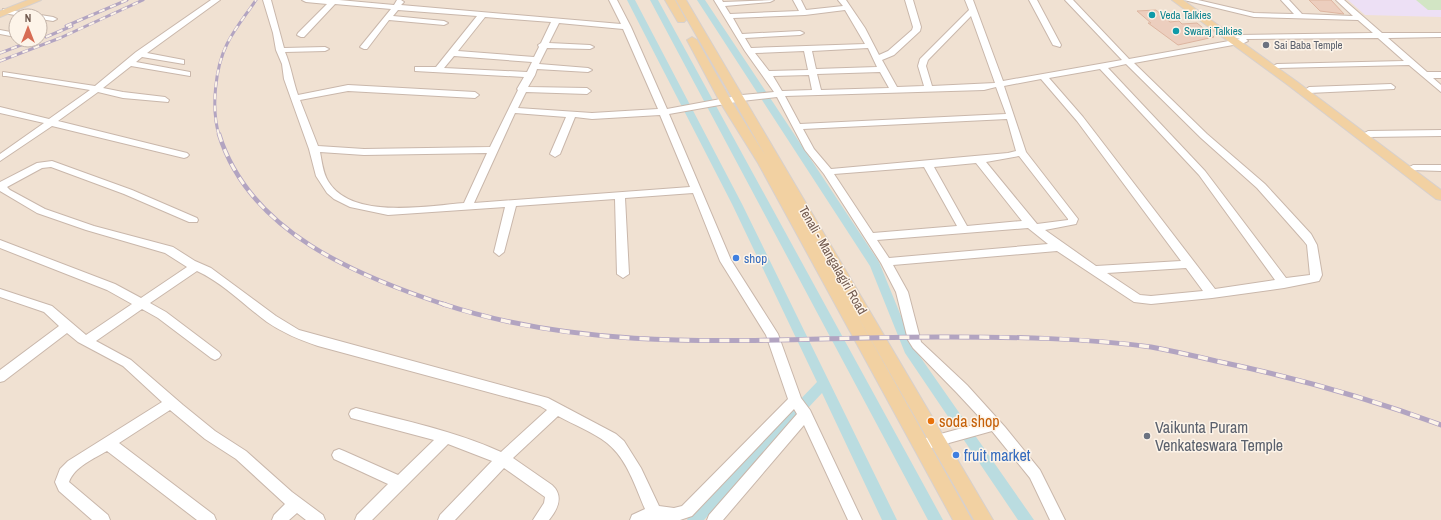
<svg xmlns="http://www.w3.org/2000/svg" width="1441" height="520" viewBox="0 0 1441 520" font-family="'Archivo Narrow',sans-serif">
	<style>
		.residential { fill: #f0e1d2; fill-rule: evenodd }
		.education { fill: #ede0f5 }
		.green { fill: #d2e5c4 }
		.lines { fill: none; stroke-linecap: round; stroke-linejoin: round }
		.canal { fill: #badce0; fill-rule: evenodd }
		.building { fill: #eccebe; stroke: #ddb5a0 }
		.minor-casing { stroke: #c9b7ab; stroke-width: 2 }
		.major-casing { stroke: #d7d0cd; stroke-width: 2 }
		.minor { fill: #fff; fill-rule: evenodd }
		.major { fill: #f2d1a2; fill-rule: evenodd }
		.rail-far2-casing { stroke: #b2a4c1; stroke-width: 3 }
		.rail-far1-casing { stroke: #b2a4c1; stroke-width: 4.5 }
		.rail-casing { stroke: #b2a4c1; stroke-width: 5 }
		.rail-far2 { stroke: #fdf4e9; stroke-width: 2; stroke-dasharray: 6; stroke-linecap: butt }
		.rail-far1 { stroke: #fdf4e9; stroke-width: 3; stroke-dasharray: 8; stroke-linecap: butt }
		.rail { stroke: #fdf4e9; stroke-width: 3.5; stroke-dasharray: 10; stroke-linecap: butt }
		.culture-dot { fill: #0f9aa8; stroke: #fdf4e9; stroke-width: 1.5 }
		.worship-dot { fill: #6b7280; stroke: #fdf4e9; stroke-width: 1.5 }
		.shop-dot { fill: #3f7fe0; stroke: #fdf4e9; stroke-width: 1.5 }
		.food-dot { fill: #e8710a; stroke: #fdf4e9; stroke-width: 1.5 }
		.labels { text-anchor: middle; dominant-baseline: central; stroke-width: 3; stroke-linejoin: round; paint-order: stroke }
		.far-culture-label { font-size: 11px; fill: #0d838f; stroke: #fdf4e9; text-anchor: start }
		.far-worship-label { font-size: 11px; fill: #5b616d; stroke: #fdf4e9; text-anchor: start }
		.shop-label { font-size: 13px; fill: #366cbe; stroke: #fdf4e9; text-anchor: start }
		.street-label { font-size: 13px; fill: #6f574c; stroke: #fdf4e9 }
		.near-food-label { font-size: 16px; fill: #c56008; stroke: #fdf4e9; text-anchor: start }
		.near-worship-label { font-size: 16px; fill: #5b616d; stroke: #fdf4e9; text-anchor: start }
		.near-shop-label { font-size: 16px; fill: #366cbe; stroke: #fdf4e9; text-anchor: start }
	</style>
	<rect width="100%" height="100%" fill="#f9f0e3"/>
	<path class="residential" d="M0,0h1441v520h-1441zM16,16h24v24h-24z"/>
	<path class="education" d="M1348,0h93v17l-76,-2z"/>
	<path class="green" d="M1416,0h25v10h-13z"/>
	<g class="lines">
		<path class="canal" d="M627,0h8l107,204 155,316h-15l-60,-127 -118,127h-17l2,-5 128,-133 -85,-178z
			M650,0h8l285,520h-15z
			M697,0h8l174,262 35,86 120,172h-16l-113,-167 -35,-87z"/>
	</g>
	<path class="building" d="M1309,0h22l13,14 -24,-3z
		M1156,10l14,12 9,-1 3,3 15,-1 17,14 -36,8 -30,-22h3l-14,-12z"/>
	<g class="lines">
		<g class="minor-casing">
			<path id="minor" d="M211,0h9l-73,53 37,7v4l-42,-7 -6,5 54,10v4l-59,-10 -28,22 20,4 42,5 4,3 -1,2 -45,-4 -25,-6 -40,29 129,32 2,2 -2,2 -3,1 -132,-32 -52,35v-7l44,-31 -44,-10v-6l49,12 41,-29 -84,-14h-3v-4l92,14 41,-34z
				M263,0h8l13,48 41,-1 4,2 -4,2 -40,1c6,14 8,29 13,43l50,-10 127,7 4,3 -4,3 -127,-7 -48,9 18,46 46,3 126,-2 28,-57 -1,-1 7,-12 -109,-6v-4h21l41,-51 -79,-6 -5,6 51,5 4,2 -4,2 -55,-5 -22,29h-3l-4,-2 31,-38 -56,-5 -31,33h-3l-4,-2 1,-2 29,-29 -21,-2 -4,-2h37l55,5 3,-5h4l3,2 -3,3 220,19 -12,-24h8l14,27 36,82 75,-14 32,-3 -29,-41 -31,-51h8l1,2 51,-2 -4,2 -45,4 5,8 69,-3 -6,-11h8l5,10 37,-4 -5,-6h8l19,28 14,27 9,-4 24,-21 1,-3 -8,-27h8l8,27 -1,4 -26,24 -12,5 15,27 27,-1 -6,-20 2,-7 49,-49 -4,-10h8l30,81 119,-21 -57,-60h8l56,59 111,-20 -6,-2 4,-2 135,-2 -15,-13 -104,-3 -70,-17h14l56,13 40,1 -13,-14h8l13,14 51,2 -17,-16h8l38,33h59v4l-53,1 39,34h14v6h-8l8,7v7l-32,-27 -132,3 -4,-2 4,-2 127,-3 -26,-23 -132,1 2,2 -4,2 -110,20 73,71 58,50 46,50 6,11 5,30 -3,6 -35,7 -72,10 -61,6 -17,-2 -77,-51 -164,14 15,27 13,50 46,43 38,42 35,43 25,50h-15l-20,-42 -38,-47 -61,17 -5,-2 -2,-4 2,-4 58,-16 -27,-29 -44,-45 -5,-8 -12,-48 -15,-29 -57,-89 -19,-24 -28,-53 -35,4 -73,13 62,146 47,74 23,64 9,12 52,110h-14l-44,-95 -81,95h-16l2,-5 88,-101 -3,-5 -102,107 -12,4h-50l2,-5 13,-6c-10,-23 -18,-50 -38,-66 -14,-11 -33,-18 -49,-27l-45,42 39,27c12,11 6,24 -3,35h-16l11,-17 1,-6 -41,-29 -49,52h-17l2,-5 52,-54 -44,-17 -76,76h-17l2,-5 31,-31 -54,-25 -2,-4 2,-4 5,-2 5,2 54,24 36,-35 -83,-22 -2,-4 2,-4 5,-2c49,13 99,23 145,44l46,-42 -7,-4 -222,-60c-18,-6 -35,-13 -51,-24 -23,-17 -44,-39 -70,-51l-47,32 16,9 53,40 2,3 -2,3 -4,2 -4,-2 -53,-40 -16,-9 -46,32 35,19 52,45 32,26 31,20 46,41 31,23 2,5h-19l-9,-7 -8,7h-17l2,-5 11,-11 -49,-45 -31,-20 -35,-29 -51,33 95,72 2,5h-19l-90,-69c-12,7 -33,16 -38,31l39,33 2,5h-18l-33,-29 -4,-9 5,-13 8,-8 94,-59 -39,-36 -45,-24 -11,-9 -63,48 -4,1v-12l59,-44 -15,-14 -44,-15v-8l52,17 34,29 46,-31 -25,-14 -107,-42v-8l115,44 26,14 46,-31 -22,-14 -79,-23 -49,-17 -37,-22v-9l37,-19 15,-2 80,29 65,28 1,2 -1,2h-8l-65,-28 -73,-27 -9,1 -35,19 3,3 35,19 49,17 79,21 22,14 16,7 65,48 23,14 249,68 68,36 8,7 17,27 18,38 15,2 8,-2 106,-107 -22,-64 -46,-74 -27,-68 -68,5 4,76 -6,4 -6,-4 -2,-75 -99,7 -12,46 -5,4 -5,-4 11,-45 -117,8 -38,-8 -16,-8 -7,-6 -11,-17 -7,-27 -25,-70 -2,-15 -6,-14 -3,-17zM845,10l20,34 -114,4 -6,-10 55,-3 4,-2 -4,-2 -58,3 -9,-16 72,-3zM971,16l24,67 -63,3 -6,-20 2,-6zM485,17l66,5 -10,21 -3,2 1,2 -5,10 -76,-6zM559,23l64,6 35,80 -66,4 -74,-5 8,-16 61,2 4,-3 -4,-3 -59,-1 7,-12 2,-6 51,3 4,-2 -4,-2 -49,-4 8,-16 43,1 4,-2 -4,-2 -41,-2zM868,48l9,19 -61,2 -4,-18zM804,51l4,19 -39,1 -14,-18zM454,56l78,6 -5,10 -83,-4zM1126,64l75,74 56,50 46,52 4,5 3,30 -24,3 -81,-107 -97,-103zM1100,69l99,106 76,105 -60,9 -132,-172 -34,-39zM880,72l9,16 -68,2 -4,-16zM809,75l3,15 -30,1 -9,-15zM1041,79l36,42 104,140 -85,5 -51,-36 31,-6 2,-5 -52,-67 -22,-66zM996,87l10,27 -206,10 -15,-28 199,-6zM515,113l51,4 -16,37 5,3 5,-3 15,-37 17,2 68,-4 30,72 -216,16zM1007,119l9,32 -8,2 -177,16 -17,-20 -11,-20zM320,152l44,3 123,-2 -23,50c-37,3 -113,17 -136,-22 -5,-8 -6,-19 -8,-29zM1019,156l49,63v1l-31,4 -51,-62zM976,163l46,58 -55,5 -33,-59zM924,167l33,59 -84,7 -39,-59zM1028,228l20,16 -159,14 -12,-18zM1186,268l17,23 -52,5 -11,-1 -33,-22z
				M1029,0h8l24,45 -1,2 -7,-2z
				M3,9l50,8 4,2 -4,2 -13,-2v-3h-19l-18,-3z
				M0,30l16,3v4l-16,-3z
				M1391,84l4,3 -1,2 -85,4 -4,-3 4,-3z
				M1441,130v6l-73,1 -5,-3 5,-3z
				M1413,165h28v6l-31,-1 -2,-2z"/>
		</g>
		<g class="major-casing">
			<path id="major" d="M28,0h13l-41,17v-6z
				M665,0h10l11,20 -2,2h-6z
				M676,0h10l307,520h-19l-120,-210 118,210h-19l-195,-357 -38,-61 -33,-62 5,-3 5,3 35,62 33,53z
				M1172,0h11l113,81 145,109v10l-5,-1 -148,-114z"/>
		</g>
		<use href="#minor" class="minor"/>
		<use href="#major" class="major"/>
		<g class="rail-far2-casing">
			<path id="rail-far2" d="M66,26l61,-26
				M46,37l26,-11
				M0,53l34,-13
				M0,61l60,-23 83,-38
				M219,135c-8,-26 -4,-67 8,-91 8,-16 19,-29 29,-44"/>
		</g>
		<g class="rail-far1-casing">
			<path id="rail-far1" d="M219,134c30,98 138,142 227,171"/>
		</g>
		<g class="rail-casing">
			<path id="rail" d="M443,304c163,54 336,32 505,33 67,0 137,1 203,10 22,4 44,9 65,14 77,16 152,37 225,64"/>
		</g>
		<use href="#rail-far2" class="rail-far2"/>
		<use href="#rail-far1" class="rail-far1"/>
		<use href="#rail" class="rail"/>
	</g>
	<g class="culture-dot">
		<circle cx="1152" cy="15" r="4"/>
		<circle cx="1176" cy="31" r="4"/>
	</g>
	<g class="worship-dot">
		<circle cx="1266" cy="45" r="4"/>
		<circle cx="1147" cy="436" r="4"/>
	</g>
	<g class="shop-dot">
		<circle cx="736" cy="258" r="4"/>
		<circle cx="956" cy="455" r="4"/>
	</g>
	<circle class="food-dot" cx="931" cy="421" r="4"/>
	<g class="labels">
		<g class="far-culture-label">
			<text x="1160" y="15">Veda Talkies</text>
			<text x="1184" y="31">Swaraj Talkies</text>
		</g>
		<g class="far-worship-label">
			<text x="1274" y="45">Sai Baba Temple</text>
		</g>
		<g class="shop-label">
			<text x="744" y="258">shop</text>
		</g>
		<g class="street-label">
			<text transform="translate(833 260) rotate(60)">Tenali - Mangalagiri Road</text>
		</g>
		<g class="near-food-label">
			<text x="939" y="421">soda shop</text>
		</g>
		<g class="near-worship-label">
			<text x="1155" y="427">Vaikunta Puram<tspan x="1155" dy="18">Venkateswara Temple</tspan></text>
		</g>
		<g class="near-shop-label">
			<text x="964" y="455">fruit market</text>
		</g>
	</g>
	<g transform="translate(28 28)"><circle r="19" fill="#fdf4e9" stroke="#c4b5aa"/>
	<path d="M0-3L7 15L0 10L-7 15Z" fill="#d76c54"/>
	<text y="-6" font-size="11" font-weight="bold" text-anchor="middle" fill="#6f574c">N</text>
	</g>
</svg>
